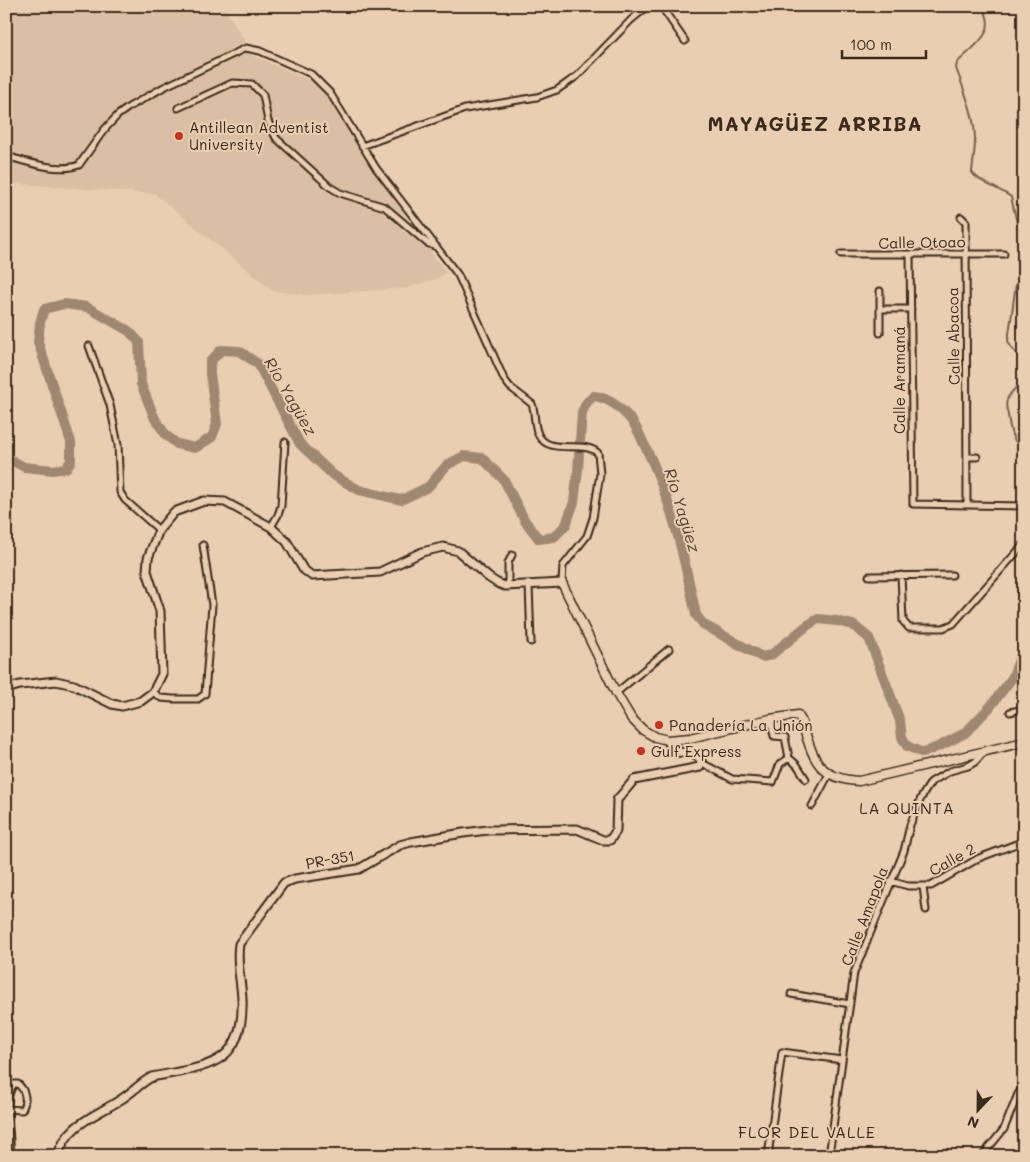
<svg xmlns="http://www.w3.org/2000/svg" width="1030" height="1162" viewBox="0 0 1030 1162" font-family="Mali,sans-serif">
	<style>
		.built { fill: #dabfa4 }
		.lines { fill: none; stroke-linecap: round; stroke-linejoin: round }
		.stream { stroke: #776250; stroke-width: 2 }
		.river { stroke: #9f8872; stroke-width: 10 }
		.street-casing { stroke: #3b2a1e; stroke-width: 9 }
		.secondary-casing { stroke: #3b2a1e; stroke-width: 11 }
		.primary-casing { stroke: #3b2a1e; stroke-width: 11 }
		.street { stroke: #eaceb1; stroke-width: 5 }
		.secondary { stroke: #eaceb1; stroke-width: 7 }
		.primary { stroke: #eaceb1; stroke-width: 8 }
		.poi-dot { fill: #c8321e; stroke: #eaceb1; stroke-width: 2 }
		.labels { text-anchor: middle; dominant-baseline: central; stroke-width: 4; stroke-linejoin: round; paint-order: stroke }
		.poi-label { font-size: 15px; fill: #3b2a1e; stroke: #eaceb1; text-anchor: start }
		.street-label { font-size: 15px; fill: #3b2a1e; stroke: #eaceb1 }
		.water-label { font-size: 16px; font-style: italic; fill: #4f3d2f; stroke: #eaceb1 }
		.neighbourhood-label { font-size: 16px; letter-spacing: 1px; fill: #3b2a1e; stroke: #eaceb1 }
		.district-label { font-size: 20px; font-weight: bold; letter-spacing: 1px; fill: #3b2a1e; stroke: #eaceb1 }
	</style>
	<rect width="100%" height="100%" fill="#eaceb1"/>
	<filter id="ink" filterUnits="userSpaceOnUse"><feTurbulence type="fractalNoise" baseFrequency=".02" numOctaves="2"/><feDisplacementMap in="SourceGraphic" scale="10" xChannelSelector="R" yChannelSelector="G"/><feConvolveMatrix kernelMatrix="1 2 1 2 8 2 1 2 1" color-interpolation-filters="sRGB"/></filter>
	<g filter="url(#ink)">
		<path class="built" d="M6,6h218l28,49 68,30 43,70 83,118 -8,5 -30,10 -101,7 -34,-4 -118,-97 -149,-11z"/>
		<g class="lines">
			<path class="stream" d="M981,6c20,26 -8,40 -24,57l-1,5c8,23 19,47 19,72 0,11 -2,21 -3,32 4,9 30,18 39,25l6,26 7,10
				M1024,278l-8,6 -8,57c3,9 12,15 15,22 7,20 -12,24 -16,37 -2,5 0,10 1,15 3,21 3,21 16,38"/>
			<path class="river" d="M6,457l18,10 29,3 13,-2 5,-7v-19l-33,-100 2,-19 4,-14 20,-5 23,3 42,24 10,11 2,42 14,35 11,16 11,9 18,4 17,-11 5,-13 -7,-50v-12l11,-12 18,1 19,13 42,80 33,31 26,15 42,10 27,-13 19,-22 17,-9 18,2 22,22 21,41 14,18 15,-2 12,-12 8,-23 4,-32 4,-58 5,-10 7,-6c15,2 28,13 37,24 6,7 9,16 13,24 27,53 40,113 52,171l8,10 58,32 9,-2 37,-30 10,-6 19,2 16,4 16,13 31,83 2,16 5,9 16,7 19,-8 23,-12 25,-26 22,-29 12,-31"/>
			<g class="street-casing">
				<path id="street" d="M661,6l24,35
					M178,108l54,-25 20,1 11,11 5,26 8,17 54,49 10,6 45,14 42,36 9,4
					M362,146l103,-37 72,-12 20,-7 20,-14 54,-56 17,-14
					M6,156c21,6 52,17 73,9l25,-35 14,-15 11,-8 35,-20 82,-39 14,3 51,23 19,19 46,75 82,107 46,104 6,8 22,17c4,10 1,22 7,32 12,20 44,3 59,17l2,21 -7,44 -6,18 -24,30 -1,17
					M961,217l5,5 1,283
					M841,254h163
					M910,255l3,249 111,2
					M881,309h30
					M880,333v-42
					M89,346l21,59 8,40 2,47 5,8 34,30
					M967,457h10
					M271,527l7,-12 3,-9 4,-64
					M901,575l2,46 6,7h34l10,-4 71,-80
					M869,576l83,-1
					M529,585l2,57
					M508,586v-23l4,-8
					M153,692l8,6 12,1h25l7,-5 7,-89 -9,-60
					M616,693l53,-44
					M1010,712l14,-3
					M770,719l4,17 11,1 4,21 8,7 9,14
					M702,763l30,16 41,3 7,-18 9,-6
					M812,806l17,-32
					M890,881l18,5h23l48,-28 45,-17
					M923,887l3,23
					M791,994l59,10
					M7,1109l15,1c5,-9 4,-19 -4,-26h-4c-14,19 -1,50 -4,72
					M768,1156l14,-104 60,8
					M829,1156l25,-183 50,-122 6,-26 11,-27 10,-16 19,-11 18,-5 7,-4 8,-9
					M982,1156l22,-27 14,-35 6,-7"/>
			</g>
			<g class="secondary-casing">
				<path id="secondary" d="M6,689l14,-4 36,-4 18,4 38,19 10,2 19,-5 12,-9 9,-18 -2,-63 -13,-40 1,-13 11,-28 15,-18 30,-11 21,1 46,25 16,15 16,27 9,7 68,-4 42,-20 21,-5 15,4 30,26 9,6 8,3 57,-3
					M58,1156c8,-32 38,-40 62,-56 12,-7 20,-17 32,-23 54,-11 93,-10 90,-79 -1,-18 -6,-36 -3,-54l45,-61 11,-4 64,-10 41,-24 11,-3 52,-9 25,-3 89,-1 26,11h7l6,-9 1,-31 17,-20 66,-13 1,-7c-7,-9 -16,-7 -27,-8l-3,-4 -3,-8"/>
			</g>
			<g class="primary-casing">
				<path id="primary" d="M562,583l54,110 15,25 12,12 12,7 13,3 22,-2 80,-19 28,-4 3,5c12,35 14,59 58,61l165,-39"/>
			</g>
			<use href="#street" class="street"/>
			<use href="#secondary" class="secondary"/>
			<use href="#primary" class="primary"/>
		</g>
	</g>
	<g class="poi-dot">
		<circle cx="179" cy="136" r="5"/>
		<circle cx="659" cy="725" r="5"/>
		<circle cx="641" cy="751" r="5"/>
	</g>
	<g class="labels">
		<g class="poi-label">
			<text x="189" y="127">Antillean Adventist<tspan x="189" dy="17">University</tspan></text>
			<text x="669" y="725">Panadería La Unión</text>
			<text x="651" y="751">Gulf Express</text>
		</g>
		<g class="street-label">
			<text transform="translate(922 242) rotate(-1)">Calle Otoao</text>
			<text transform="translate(953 336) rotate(-91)">Calle Abacoa</text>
			<text transform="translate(899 380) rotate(-90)">Calle Aramaná</text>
			<text transform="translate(330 859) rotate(-10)">PR-351</text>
			<text transform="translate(952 859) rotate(-29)">Calle 2</text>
			<text transform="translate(864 916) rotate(-69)">Calle Amapola</text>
		</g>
		<g class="water-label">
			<text transform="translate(291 396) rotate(60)">Río Yagüez</text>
			<text transform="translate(683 510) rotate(73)">Río Yagüez</text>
		</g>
		<g class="neighbourhood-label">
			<text x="907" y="807">LA QUINTA</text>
			<text x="807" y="1131">FLOR DEL VALLE</text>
		</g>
		<g class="district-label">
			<text x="815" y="123">MAYAGÜEZ ARRIBA</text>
		</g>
	</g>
	<rect width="1030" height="1162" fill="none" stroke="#eaceb1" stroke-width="25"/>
	<rect x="12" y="12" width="1005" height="1137" fill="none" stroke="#3b2a1e" stroke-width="2" filter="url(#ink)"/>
	<g transform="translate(978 1110) rotate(202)" stroke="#eaceb1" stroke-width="4" paint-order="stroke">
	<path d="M0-4L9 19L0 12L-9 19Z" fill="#3b2a1e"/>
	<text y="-8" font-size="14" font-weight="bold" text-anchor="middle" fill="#3b2a1e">N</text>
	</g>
	<path d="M842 50v8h84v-8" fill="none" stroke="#3b2a1e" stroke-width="2.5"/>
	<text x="850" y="50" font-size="15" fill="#3b2a1e" stroke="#eaceb1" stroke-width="4" paint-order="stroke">100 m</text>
</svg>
